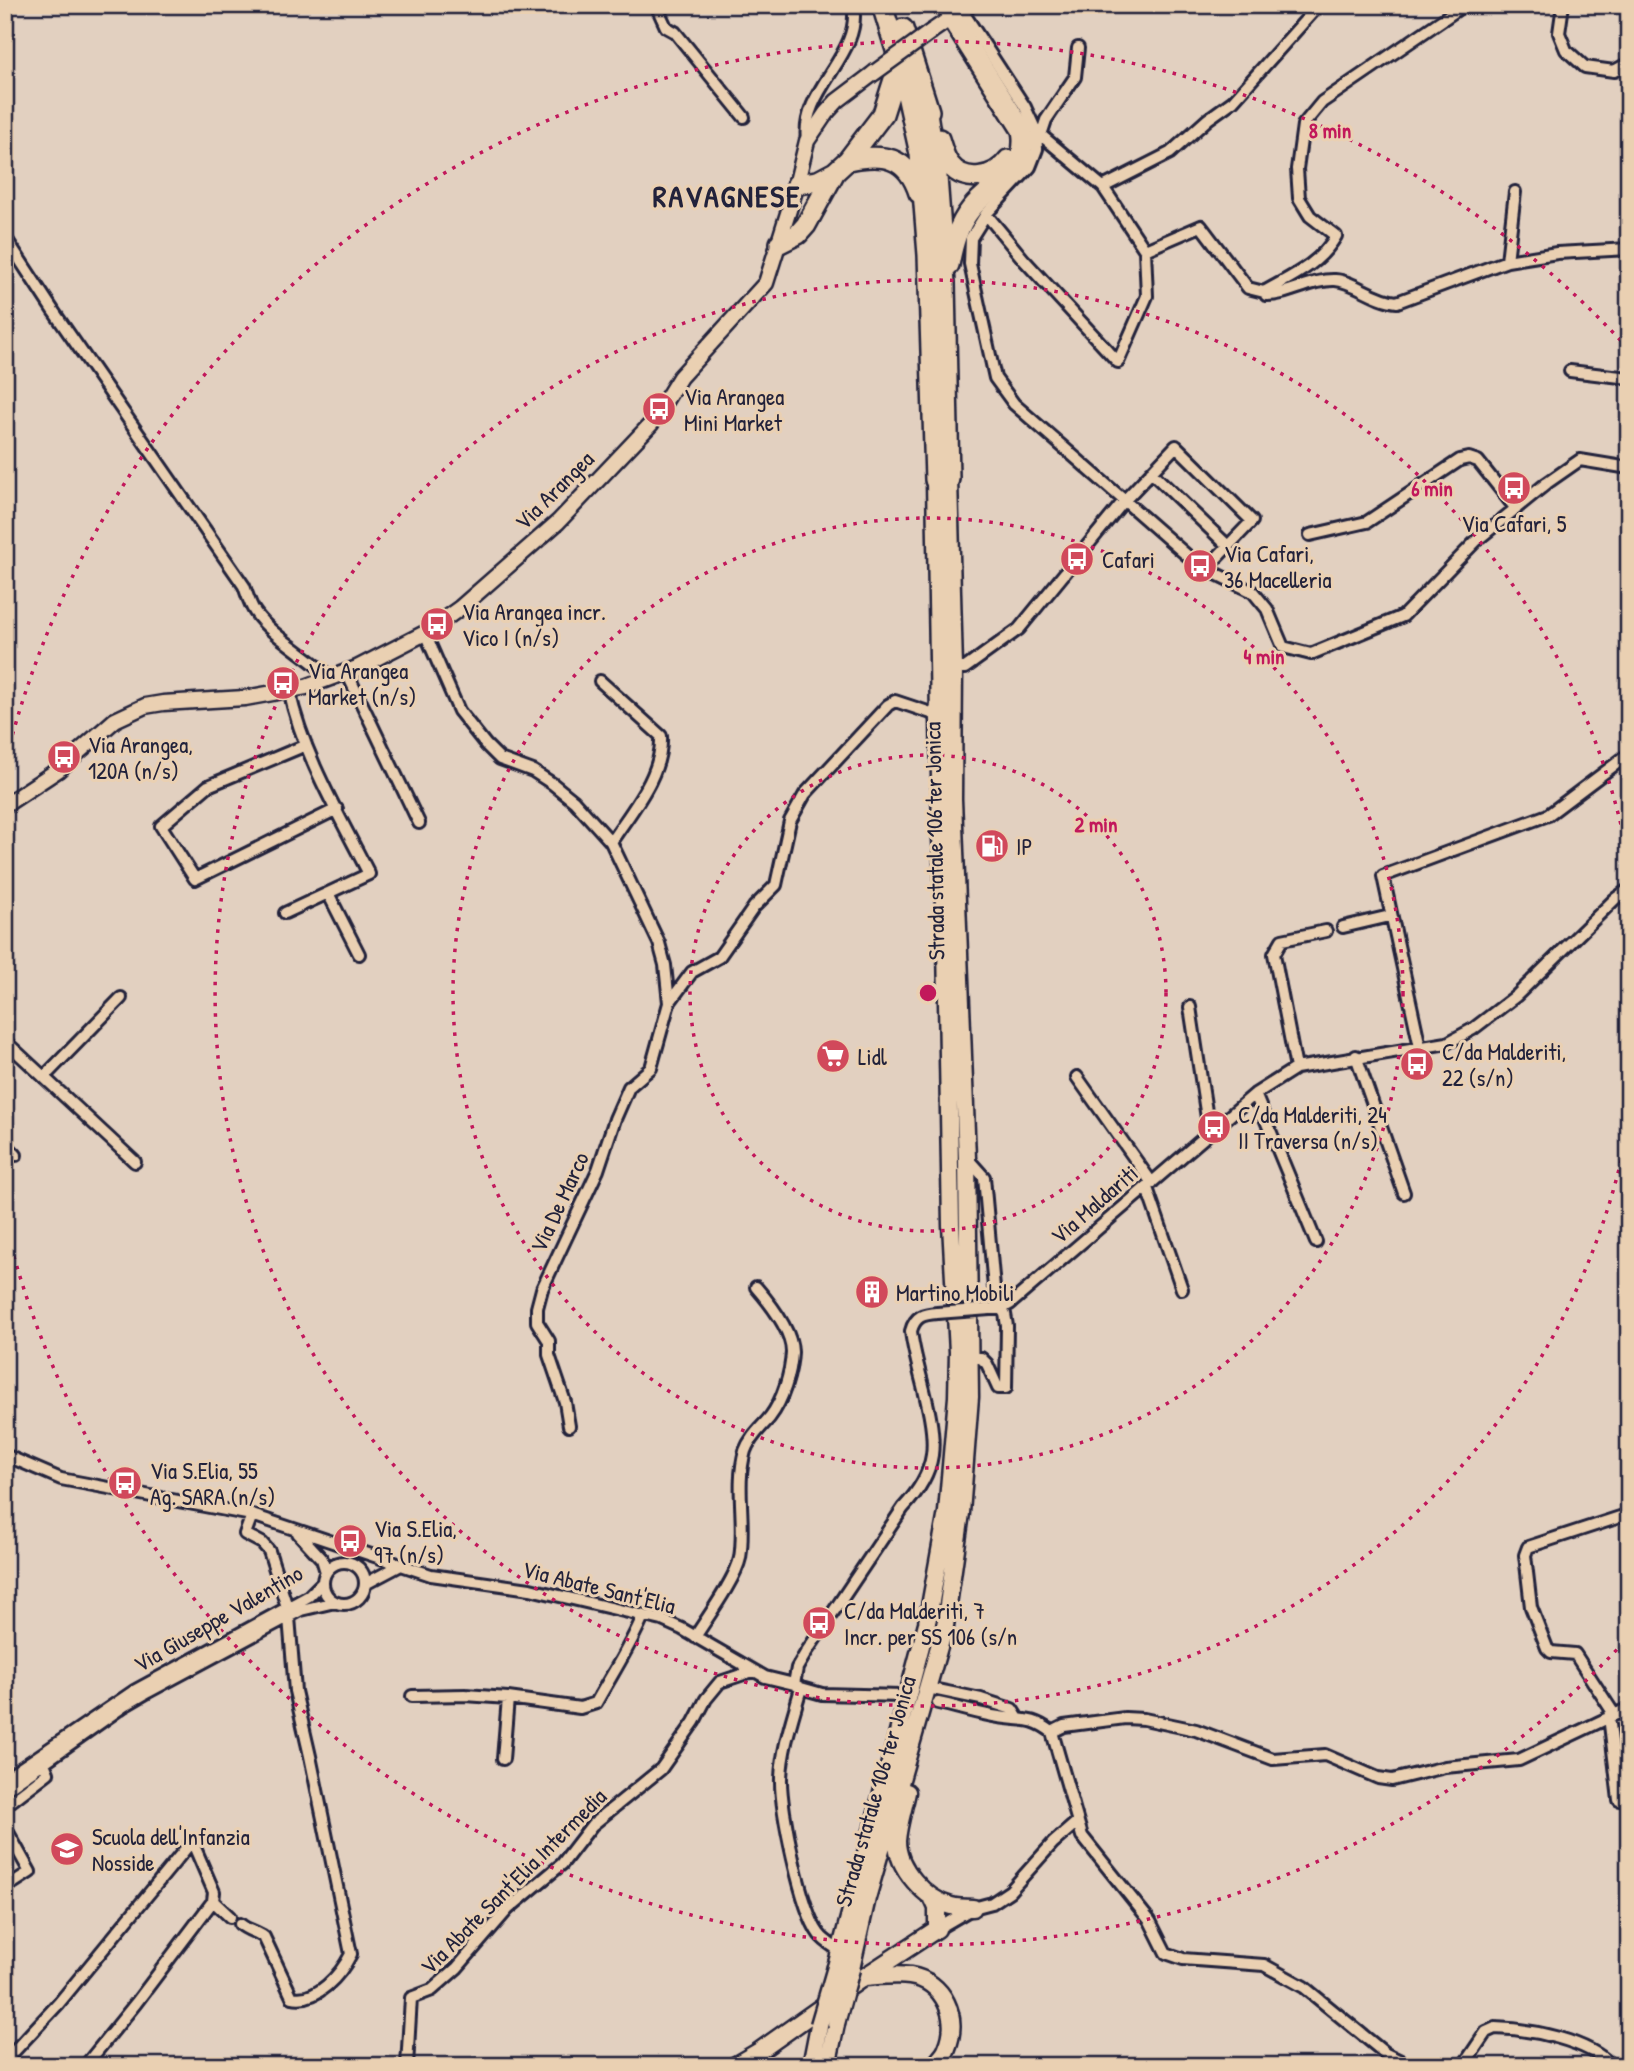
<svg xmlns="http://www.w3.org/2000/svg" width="1634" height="2071" viewBox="0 0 1634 2071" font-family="'Patrick Hand',sans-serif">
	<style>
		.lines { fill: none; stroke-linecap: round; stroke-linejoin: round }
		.street-casing { stroke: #22223b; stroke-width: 16 }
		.secondary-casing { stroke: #22223b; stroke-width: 19 }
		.primary-casing { stroke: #22223b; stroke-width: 21 }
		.highway-casing { stroke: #22223b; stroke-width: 24 }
		.street { stroke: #ead0b2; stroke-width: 10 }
		.secondary { stroke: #ead0b2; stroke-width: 14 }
		.primary { stroke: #ead0b2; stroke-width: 16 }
		.highway { stroke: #ead0b2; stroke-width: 19 }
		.street-bridge-casing { stroke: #22223b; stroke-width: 16; stroke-linecap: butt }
		.secondary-bridge-casing { stroke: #22223b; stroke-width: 19; stroke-linecap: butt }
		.primary-bridge-casing { stroke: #22223b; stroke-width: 21; stroke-linecap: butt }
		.street-bridge { stroke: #ead0b2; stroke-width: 10 }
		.secondary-bridge { stroke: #ead0b2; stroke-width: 14 }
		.primary-bridge { stroke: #ead0b2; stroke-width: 16 }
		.ring { fill: none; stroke: #c2185b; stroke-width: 3.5; stroke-dasharray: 3.5 7 }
		.labels { text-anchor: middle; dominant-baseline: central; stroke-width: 6; stroke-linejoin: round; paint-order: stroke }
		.poi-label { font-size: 23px; fill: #22223b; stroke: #ead0b2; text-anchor: start }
		.street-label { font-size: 23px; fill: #22223b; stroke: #ead0b2 }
		.district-label { font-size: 30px; font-weight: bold; letter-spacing: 2px; fill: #22223b; stroke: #ead0b2 }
		.centre { fill: #c2185b; stroke: #ead0b2; stroke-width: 3.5 }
		.ring-label { font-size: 21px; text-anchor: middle; font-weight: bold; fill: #c2185b; stroke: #ead0b2; stroke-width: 6; stroke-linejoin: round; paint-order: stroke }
	</style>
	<rect width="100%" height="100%" fill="#e2d0c0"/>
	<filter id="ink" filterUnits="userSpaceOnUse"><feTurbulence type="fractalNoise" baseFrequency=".0143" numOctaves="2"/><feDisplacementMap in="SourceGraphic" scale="14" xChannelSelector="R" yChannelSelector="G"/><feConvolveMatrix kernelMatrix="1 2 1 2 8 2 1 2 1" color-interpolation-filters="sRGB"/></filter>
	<g filter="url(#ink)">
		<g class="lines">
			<g class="street-casing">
				<path id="street" d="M656,5l10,22 9,5 69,85
					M1563,5l-4,28 7,17 19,17 29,4 15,-8
					M963,12l62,95 11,24 67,56 42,63 2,46 -29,66 -94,-102 -38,-46
					M1036,131l1,18 -7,18 -44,47 -15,24 -1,26 25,114 19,26 184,161 55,27 14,17 16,38 28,7 92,-38 74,-76 70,-57 33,-23 49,8
					M1041,135l5,-15 29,-43 3,-29
					M807,141c-7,-52 56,-86 46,-136
					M1103,187l67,-34 38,-34 25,-18 86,-96
					M5,237l49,75 190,274c3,8 6,19 11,26 16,24 55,45 77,67
					M1145,250l56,-24 47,62 16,4c28,-16 55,-27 72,-56l-26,-20 -11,-18 -2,-29 6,-44 19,-23 142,-97
					M1507,261l8,-69
					M1266,295c21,1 45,-16 69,-15 19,1 39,20 62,22l110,-41 50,-8 72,-4
					M1570,371l59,7
					M1151,472l77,74
					M1310,535l57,-13 93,-62 9,-2 9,3 38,48
					M425,633l34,78 27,34 14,14 33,12 20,13 21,17 37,41 48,101 6,22 4,38 -18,65 -22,19 -14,32 -17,51 -56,119 -5,19v14l12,19v14l16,47 4,24
					M954,668h11l54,-39 104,-127 53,-56 76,75 -46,48
					M347,673l72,150
					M600,681l61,55c2,39 -30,75 -50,106
					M306,745l-98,41 -47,40 34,53 142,-70
					M328,893l31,61
					M285,913l84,-39c-30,-59 -66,-119 -80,-184
					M1343,927l47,-11
					M669,1003l23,-31 27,-15 35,-50 22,-22 14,-64 15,-27 83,-89 7,-4 45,15
					M1190,1007l19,124
					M5,1041l130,121
					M1420,1047l-37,-171 165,-61 81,-61
					M1356,1056l48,137
					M1296,1068l-22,-114 8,-14 44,-9
					M44,1077l77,-79
					M1077,1077l75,106
					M1255,1094l61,148
					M5,1144l11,11
					M967,1158l17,19 11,122 10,15 2,12 -1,62h-8l-11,-24 -6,-6h-10
					M1147,1188l35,101
					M990,1309h11l9,-5 245,-210 41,-26 151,-25 26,-14 43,-33 99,-97 14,-10
					M5,1455l56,24 191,36 179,60 99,14 132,31 20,9 83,48 29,7 7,4 21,6 80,2
					M252,1515l-7,19 17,9 7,8 18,56
					M298,1533l24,26 4,13
					M323 1583a21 21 0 1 1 42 0a21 21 0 1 1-42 0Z
					M365,1584l34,-18
					M695,1637c12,-19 41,-59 45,-79 6,-36 -5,-71 5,-107 5,-14 16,-23 25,-34 13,-17 21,-44 22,-65 0,-21 -23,-50 -36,-65
					M794,1684l3,-16 10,-17 96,-143c14,-15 26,-32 29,-53 5,-36 -17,-87 -21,-124 4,-15 12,-17 26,-18
					M801,1688c-8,29 -19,60 -20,90 -1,30 20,132 38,156 5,7 14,12 21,17
					M928,1688l53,11 31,10 5,8
					M412,1696l53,-1 43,3 72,10 16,-5c16,-29 34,-56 47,-87
					M938,1703c20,4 40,11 61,14 23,4 32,-1 53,15
					M1614,1714l-39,-60 -24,-2 -4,-4 -16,-41 -6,-52 3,-8 101,-33
					M1609,1716l10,84
					M1052,1732l12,-6 61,-8 19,1 52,11 77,29 52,-4 53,23 14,2 53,-13 74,-7 110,-52
					M1052,1732l30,104 68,85 16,32 17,6 81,6 40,22 82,67 25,12
					M503,1759l5,-61
					M5,1779l129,-88 175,-95 14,-14
					M5,1790l119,-84 24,-14 153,-82 34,-8
					M5,1806l43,-33 -4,-10
					M5,1827l25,45 -25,16
					M240,1924c8,7 16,7 24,13l28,60c25,6 49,-23 59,-43l-41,-198 -15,-65 -6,-74
					M937,1929l36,-21 19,-5 18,-12 43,-48 24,-21
					M5,2061l54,-58 133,-162 22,51 -1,9 17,16
					M85,2066l51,-63 77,-102
					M407,2066l4,-68 21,-8 25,-22 51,-59 54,-45 30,-39 69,-56 33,-47 12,-23 14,-17 33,-11
					M1463,2066l23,-34 9,-4c35,1 93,12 117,38"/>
			</g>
			<g class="secondary-casing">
				<path id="secondary" d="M932,31l38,-26
					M5,805l53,-35 57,-50 30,-14 18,-3 82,-5 61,-11 51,-19 68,-35 35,-25 98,-86 93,-98 29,-47 86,-94 28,-89 13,-53 19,-28 11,-12 37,-28"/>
			</g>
			<g class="primary-casing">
				<path id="primary" d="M907,1792c-3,15 -9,33 -10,49 0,27 28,58 54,65 7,2 15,2 22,2
					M836,1967l91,-344 20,-111 10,-115 1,-45 -7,-127 -5,-280 -5,-107 -6,-358
					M851,1969l16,-71 78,-272 16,-113 9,-116 -3,-239 -14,-359 1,-131 -5,-189
					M865,1977c15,-1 31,-3 45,-1 34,5 50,42 37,72 -2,7 -9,12 -13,18
					M734,2066l24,-14 106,-75 73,-48v-21l-5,-11
					M811,2066l8,-41
					M827,2066l9,-42"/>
			</g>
			<g class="highway-casing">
				<path id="highway" d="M882,5l18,58 20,91 8,101 7,225
					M903,29l26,82
					M925,100l12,77 8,106 4,196
					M939,139c3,9 5,19 11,26 15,19 45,13 58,-5
					M848,160c35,-7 59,-4 71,33
					M797,184l21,-3 17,-9
					M780,243l18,-9 8,-9 29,-53 13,-12 35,-46 15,-47
					M949,265c4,-21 9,-40 22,-56 22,-28 59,-36 51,-79l-71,-112"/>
			</g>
			<use href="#street" class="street"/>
			<use href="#secondary" class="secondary"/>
			<use href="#primary" class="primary"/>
			<use href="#highway" class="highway"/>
			<g class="street-bridge-casing">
				<path id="street-bridge" d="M937,1313l53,-4"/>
			</g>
			<g class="secondary-bridge-casing">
				<path id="secondary-bridge" d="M874,73l58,-42"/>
			</g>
			<g class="primary-bridge-casing">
				<path id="primary-bridge" d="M836,2024l15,-55
					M819,2025l17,-58"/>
			</g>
			<use href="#street-bridge" class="street-bridge"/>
			<use href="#secondary-bridge" class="secondary-bridge"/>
			<use href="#primary-bridge" class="primary-bridge"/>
		</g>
	</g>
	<g class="ring">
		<circle cx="928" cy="993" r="238"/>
		<circle cx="928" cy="993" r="475"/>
		<path d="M1628 1129A713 713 0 1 1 1628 857"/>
		<path d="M1624 1642A951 951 0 0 1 7 1231M7 755A951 951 0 0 1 1624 344"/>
	</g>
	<defs>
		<g id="bus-disc" transform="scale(1.75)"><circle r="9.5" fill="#d1495b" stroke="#ead0b2"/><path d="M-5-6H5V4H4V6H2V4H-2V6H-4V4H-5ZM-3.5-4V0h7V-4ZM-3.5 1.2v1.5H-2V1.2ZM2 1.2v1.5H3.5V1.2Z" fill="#fff"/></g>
		<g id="fuel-disc" transform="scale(1.75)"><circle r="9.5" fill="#d1495b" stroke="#ead0b2"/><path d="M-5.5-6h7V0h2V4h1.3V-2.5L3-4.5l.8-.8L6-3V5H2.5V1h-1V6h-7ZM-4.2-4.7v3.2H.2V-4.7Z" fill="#fff"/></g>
		<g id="supermarket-disc" transform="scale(1.75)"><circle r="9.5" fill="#d1495b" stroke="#ead0b2"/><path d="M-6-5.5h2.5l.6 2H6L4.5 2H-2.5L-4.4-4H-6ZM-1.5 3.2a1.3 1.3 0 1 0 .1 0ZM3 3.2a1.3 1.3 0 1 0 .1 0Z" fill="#fff"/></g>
		<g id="building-disc" transform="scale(1.75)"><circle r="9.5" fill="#d1495b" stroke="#ead0b2"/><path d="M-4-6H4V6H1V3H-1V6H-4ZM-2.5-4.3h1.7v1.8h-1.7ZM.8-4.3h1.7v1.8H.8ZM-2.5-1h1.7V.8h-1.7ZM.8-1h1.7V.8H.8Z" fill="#fff"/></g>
		<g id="school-disc" transform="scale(1.75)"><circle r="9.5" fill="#d1495b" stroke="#ead0b2"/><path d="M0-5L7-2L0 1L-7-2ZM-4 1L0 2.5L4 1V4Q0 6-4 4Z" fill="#fff"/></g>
	</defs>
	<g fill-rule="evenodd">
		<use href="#bus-disc" x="659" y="409"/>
		<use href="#bus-disc" x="1514" y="488"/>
		<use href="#bus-disc" x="1077" y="559"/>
		<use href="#bus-disc" x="1200" y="566"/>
		<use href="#bus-disc" x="437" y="624"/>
		<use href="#bus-disc" x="283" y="683"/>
		<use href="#bus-disc" x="64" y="757"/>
		<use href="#fuel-disc" x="992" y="846"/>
		<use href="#supermarket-disc" x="833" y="1056"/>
		<use href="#bus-disc" x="1417" y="1064"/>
		<use href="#bus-disc" x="1214" y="1127"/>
		<use href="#building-disc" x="872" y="1292"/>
		<use href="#bus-disc" x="125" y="1483"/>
		<use href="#bus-disc" x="350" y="1541"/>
		<use href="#bus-disc" x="819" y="1623"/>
		<use href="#school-disc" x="67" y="1849"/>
	</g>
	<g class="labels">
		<g class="poi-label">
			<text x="684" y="396">Via Arangea<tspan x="684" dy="26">Mini Market</tspan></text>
			<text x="1514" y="523" text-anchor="middle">Via Cafari, 5</text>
			<text x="1224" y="553">Via Cafari,<tspan x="1224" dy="26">36 Macelleria</tspan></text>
			<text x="1102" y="559">Cafari</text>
			<text x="462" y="611">Via Arangea incr.<tspan x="462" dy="26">Vico I (n/s)</tspan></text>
			<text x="308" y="670">Via Arangea<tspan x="308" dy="26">Market (n/s)</tspan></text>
			<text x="88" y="744">Via Arangea,<tspan x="88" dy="26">120A (n/s)</tspan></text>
			<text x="1016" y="846">IP</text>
			<text x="1442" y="1051">C/da Malderiti,<tspan x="1442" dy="26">22 (s/n)</tspan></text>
			<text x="858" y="1056">Lidl</text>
			<text x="1238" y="1114">C/da Malderiti, 24<tspan x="1238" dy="26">II Traversa (n/s)</tspan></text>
			<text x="896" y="1292">Martino Mobili</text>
			<text x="150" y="1470">Via S.Elia, 55<tspan x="150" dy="26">Ag. SARA (n/s)</tspan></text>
			<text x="374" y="1528">Via S.Elia,<tspan x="374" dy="26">97 (n/s)</tspan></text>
			<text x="844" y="1610">C/da Malderiti, 7<tspan x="844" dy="26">Incr. per SS 106 (s/n</tspan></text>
			<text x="92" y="1836">Scuola dell'Infanzia<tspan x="92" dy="26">Nosside</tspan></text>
		</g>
		<g class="street-label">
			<text transform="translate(554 490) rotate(-45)">Via Arangea</text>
			<text transform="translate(934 841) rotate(-91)">Strada statale 106 ter Jonica</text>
			<text transform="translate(559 1202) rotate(-65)">Via De Marco</text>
			<text transform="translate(1094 1204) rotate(-41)">Via Maldariti</text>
			<text transform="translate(599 1587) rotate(14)">Via Abate Sant'Elia</text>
			<text transform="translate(218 1618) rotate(-30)">Via Giuseppe Valentino</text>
			<text transform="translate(875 1791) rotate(-74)">Strada statale 106 ter Jonica</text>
			<text transform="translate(513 1881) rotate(-45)">Via Abate Sant'Elia Intermedia</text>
		</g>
		<g class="district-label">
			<text x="727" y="196">RAVAGNESE</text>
		</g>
	</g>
	<circle cx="928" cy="993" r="10" class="centre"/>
	<g class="ring-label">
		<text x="1330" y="138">8 min</text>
		<text x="1432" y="496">6 min</text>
		<text x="1264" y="664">4 min</text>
		<text x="1096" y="832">2 min</text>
	</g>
	<rect width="1634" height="2071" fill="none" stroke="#ead0b2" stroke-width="28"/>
	<rect x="14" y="14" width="1606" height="2043" fill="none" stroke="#22223b" stroke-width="2.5" filter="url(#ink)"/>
</svg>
